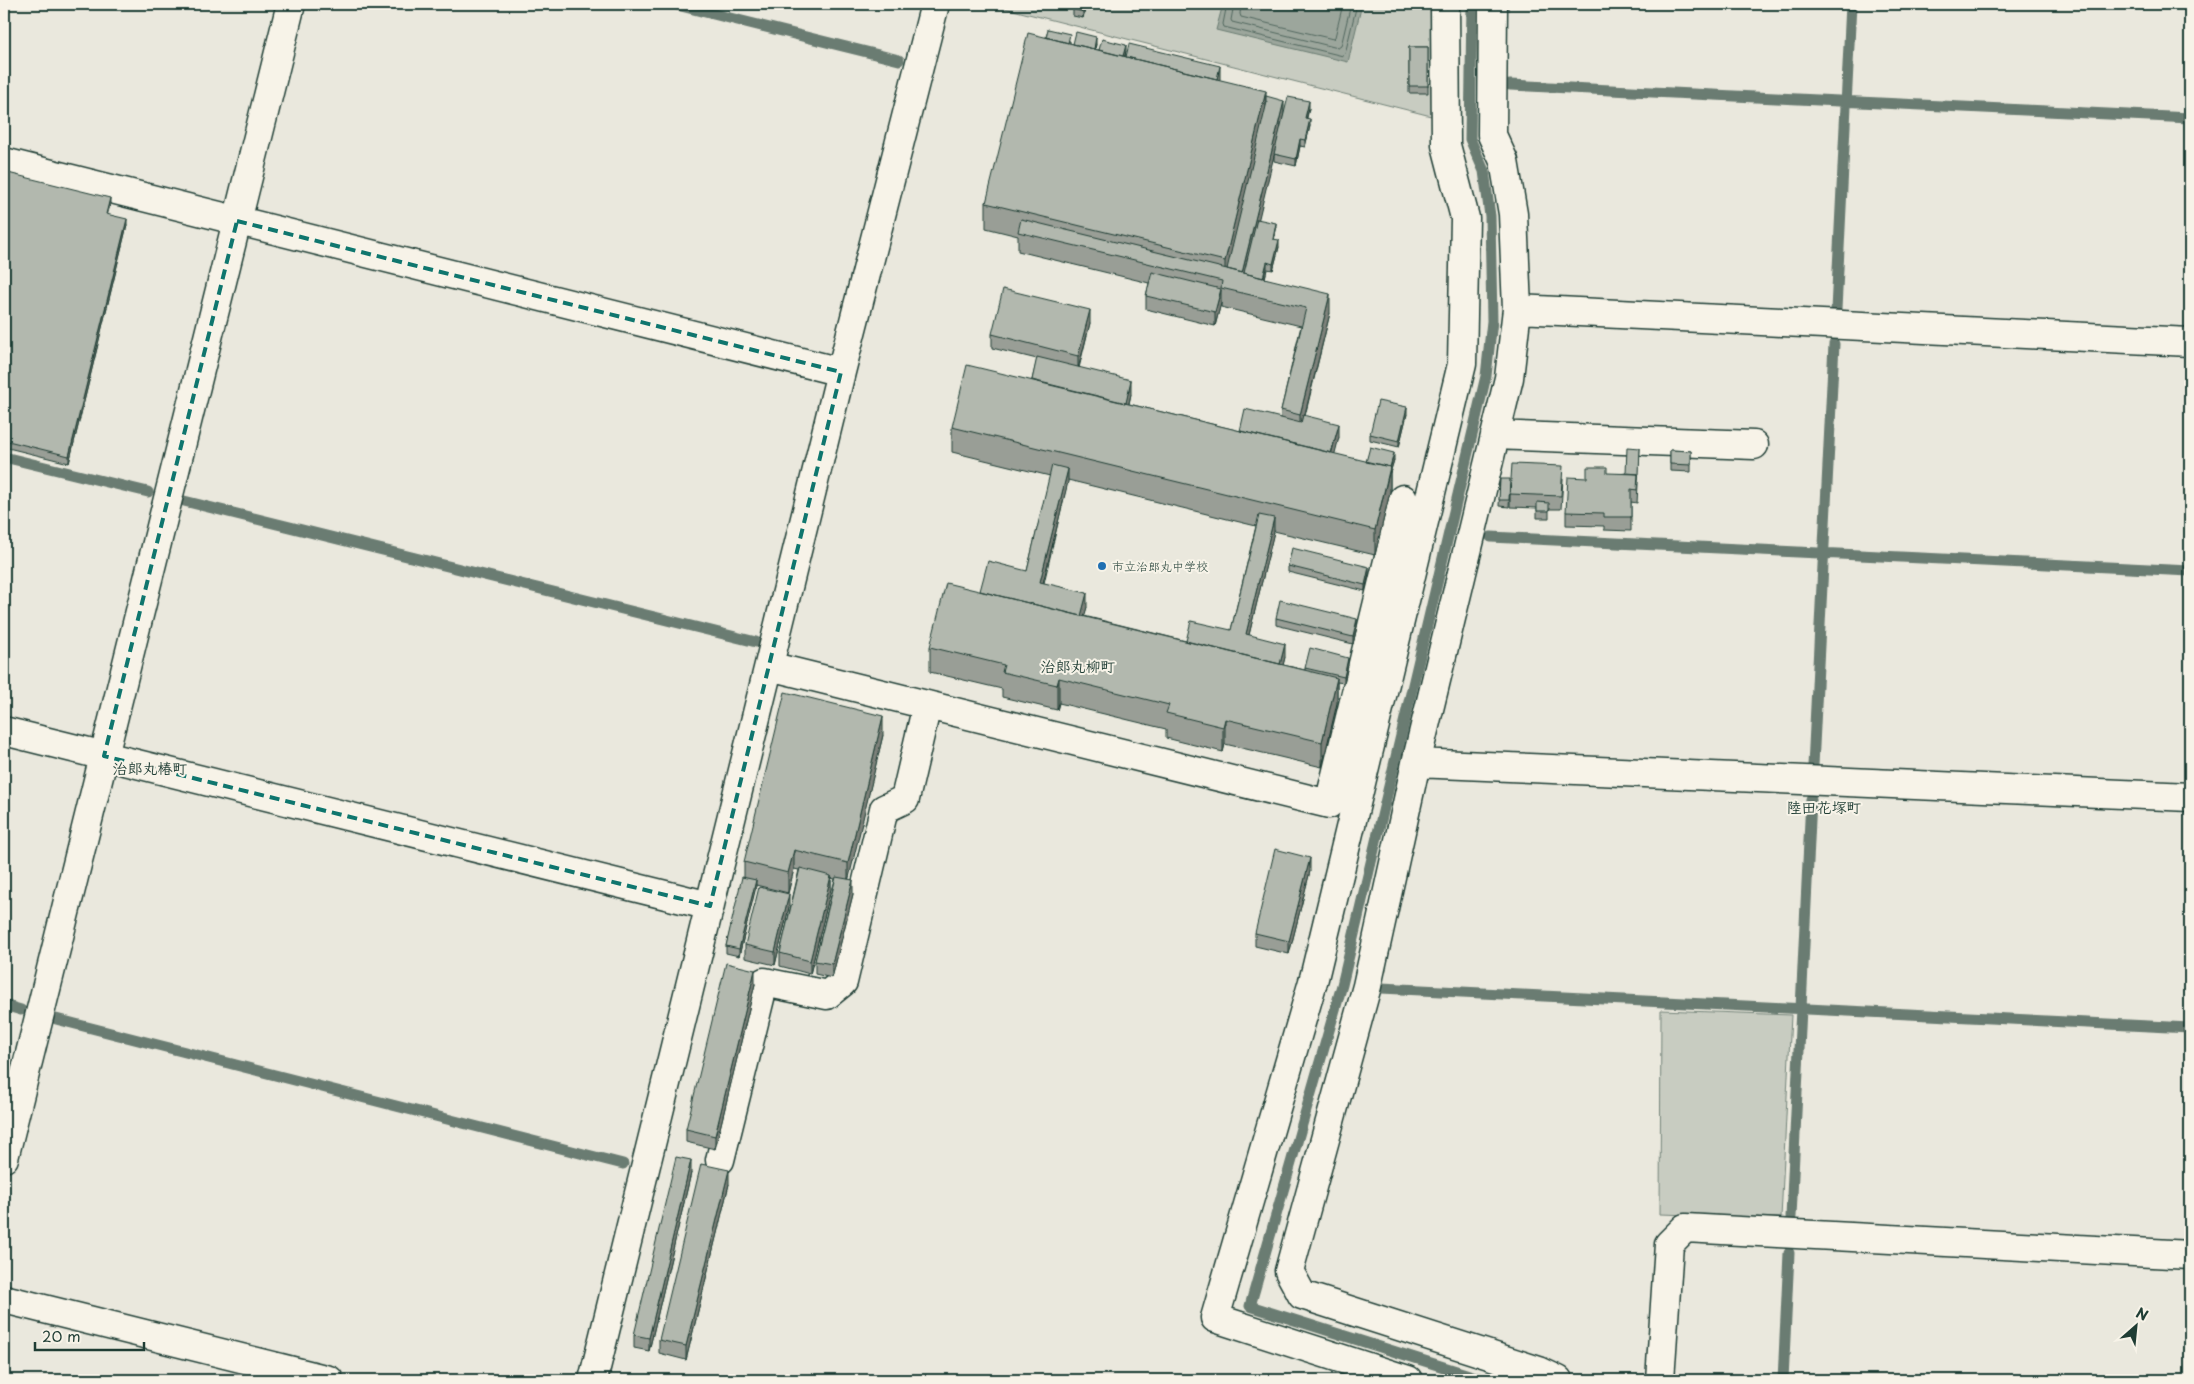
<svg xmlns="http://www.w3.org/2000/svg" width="2194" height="1384" viewBox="0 0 2194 1384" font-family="'Playpen Sans','Klee One',sans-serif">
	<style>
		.green { fill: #c8ccc1; stroke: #74847a }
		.water { fill: #9ca69c; stroke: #6a7c72 }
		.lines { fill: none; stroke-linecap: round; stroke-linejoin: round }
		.shore { stroke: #51675e; stroke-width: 1 }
		.stream { stroke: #6a7c72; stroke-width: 11 }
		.minor-casing { stroke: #1f3d34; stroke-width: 31 }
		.minor { stroke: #f7f3e8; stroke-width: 28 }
		.wall { fill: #999e96; stroke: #1f3d34; fill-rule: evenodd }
		.shaded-wall { fill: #7d817a; stroke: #1f3d34 }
		.building { fill: #b2b8ae; stroke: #1f3d34 }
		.marked { fill: none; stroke: #0f766e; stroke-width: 4; stroke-dasharray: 10 6; stroke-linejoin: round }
		.poi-dot { fill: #1f6fb2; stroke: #f7f3e8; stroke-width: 2 }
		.labels { text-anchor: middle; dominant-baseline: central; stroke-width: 4; stroke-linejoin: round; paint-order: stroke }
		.poi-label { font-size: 12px; fill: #1f3d34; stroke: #f7f3e8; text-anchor: start }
		.quarter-label { font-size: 15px; font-weight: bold; fill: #1f3d34; stroke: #f7f3e8 }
	</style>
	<rect width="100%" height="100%" fill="#eae8dd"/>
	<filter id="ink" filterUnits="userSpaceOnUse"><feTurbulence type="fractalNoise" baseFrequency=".02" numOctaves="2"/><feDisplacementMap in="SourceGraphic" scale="10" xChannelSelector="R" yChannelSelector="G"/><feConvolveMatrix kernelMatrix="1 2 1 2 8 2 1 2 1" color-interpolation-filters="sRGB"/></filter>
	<g filter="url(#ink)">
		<path class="green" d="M989,4h446v113z
			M1661,1010l130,5 -10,203 -121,-4z"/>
		<path class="water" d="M1223,4h139l-14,58 -132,-32z"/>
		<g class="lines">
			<path class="shore" d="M1227,4l-4,20 1,3 119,29 2,-2 12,-50
				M1234,4l-3,16 1,2 106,26 3,-2 10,-42
				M1241,4l-1,10 1,3 92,22 2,-2 8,-33"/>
			<path class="stream" d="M673,4l226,56
				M1472,4l-2,135 14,32 6,45 2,105 -6,55 -144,609 -92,321 235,74
				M1510,85l680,33
				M1836,310l15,-306
				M4,457l144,35
				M180,500l576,142
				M1491,537l699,34
				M1813,766l21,-422
				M1381,988l809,40
				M4,1005l17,5
				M56,1019l567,145
				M1791,1217l20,-418
				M1783,1380l6,-127"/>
			<g class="minor-casing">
				<path id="minor" d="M1493,4l-1,131 12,26 9,53 4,95 -8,69 -93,385 -49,223 -78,285 13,24 237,76 19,9
					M4,162l837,210
					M1517,309l673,33
					M1495,435l259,10
					M769,666l560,138 74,-305
					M4,731l706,175
					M1416,763l774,34
					M4,1158l287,-1154
					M720,1160l44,-178 63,13 16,-13 41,-173 21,-10 22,-94
					M4,1299l325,81
					M593,1380l248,-1008 94,-368
					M1408,1380l-193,-62 99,-340 148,-614 3,-146 -19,-73 -1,-141
					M1660,1380l9,-136 16,-16 505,27"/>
			</g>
			<use href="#minor" class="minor"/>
		</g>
		<path class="wall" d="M1086,4l-3,14 -10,-2v-7z
			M1046,37l24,4v2l3,1h23l-1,5 4,1 27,1 -1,5 95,24 46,16 18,18 -26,105 18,11 -2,9 5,8 -6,23 -6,-1 -2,9 65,35 -25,103 34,21 -5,17 32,8 28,-2 -4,13v19l-15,63 -101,-24 -25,104 36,22 -2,8 22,5v-2l43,-3 -4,18 -7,-1v21l-15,64 -97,-23 -2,8 -57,-14v-9l-107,-26 -2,7 -55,-13v-8l-72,-17v-25l50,-56 47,-20 23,-95 -98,-24v-25l80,-47 5,-21 -45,-11v-14l98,-11 -11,45 52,26 -2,10 111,27 41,-13v-8l20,-84 -80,-19v-4l-6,23 -69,-17v-13l3,-13 -131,-32v-15l-32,-8v-25zM1068,480l188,46 -25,104 -45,11 -102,-25 3,-9 -43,-24z
			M1409,47h19v46h-19z
			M1309,108l-2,10 3,8 -5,21 -5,-1 -4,20 -22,-5v-7z
			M4,172l106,33 -3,9 20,11 -58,238 -65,-16z
			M1407,414l-8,33 -29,-7v-6z
			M1640,448l-3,55 -6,-1v29l-27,-1v-4l-38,-1v-13l21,-34 39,-5z
			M1670,450l21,1v21l-21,-1z
			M1500,479l10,7 -1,21 -10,-1z
			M1563,479l-2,30h-12v9h-12v-10l-27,-1v-13z
			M1288,566l81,8 -4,17 -77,-19z
			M1276,618l81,8 -4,18 -77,-19z
			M883,735l-35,144 5,15 -21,84 -17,-4v-13l20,-82 -4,-1v11l-21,85 -30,-8v-13l19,-83 -5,-1 -6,24 -32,-8 -17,71 -13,-3v-7l18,-69v-15z
			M1310,871l-21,83 -34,-8v-13z
			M789,907l-14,58 -30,-7v-13z
			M755,984l-40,165 -29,-7v-13z
			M691,1173l-42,178 -15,-3v-13z
			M729,1184l-43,176 -27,-7v-13z"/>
		<path class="shaded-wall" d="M1084,4h2v1l-3,13v-6z
			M1096,37v7l-2,12v-7z
			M1126,45v6l-5,19v-7z
			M1220,66v13l-4,4z
			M1266,91v25l-41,170v-25z
			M1284,101v13l-39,162 -4,1z
			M1309,101v7l-4,16v-6z
			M1310,119v7l-5,21v-7z
			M1300,139v7l-4,20v-7z
			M110,198v7l-4,15v-6z
			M127,219v6l-58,238v-7z
			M1276,223v7l-3,16v-7z
			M1279,240v7l-6,23v-6z
			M1267,262v7l-4,18v-7z
			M1221,290v13l-6,23v-14z
			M1330,294v19l-30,121v-19z
			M1090,310v13l-12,46v-13z
			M1131,380v14l-6,26v-14z
			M1407,407v7l-8,33v-6z
			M1339,424v13l-10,40v-14z
			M1394,453v7l-4,13v19l-15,63v-25z
			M1068,469v13l-28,113v-13z
			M1274,518v14l-28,115v-13z
			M1369,567v7l-4,17v-6z
			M1087,593v14l-7,25v-13z
			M1357,619v7l-4,18v-7z
			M1285,644v13l-6,25v-13z
			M1348,658v7l-4,18v-6z
			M1059,678v25l-2,7v-25z
			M1337,678v25l-15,64v-25z
			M883,716v19l-35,147v-19z
			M1225,719v25l-2,8v-25z
			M794,850v19l-6,24v-20z
			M1310,858v13l-21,83v-13z
			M831,876v13l-21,85v-13z
			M756,880v7l-17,69v-7z
			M853,880v14l-21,84v-14z
			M789,894v13l-14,58v-13z
			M755,970v14l-40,165v-13z
			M691,1160v13l-42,178v-13z
			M729,1170v14l-43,176v-14z"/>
		<path class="building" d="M1075,4h9l-1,8 -10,-3z
			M1048,29l22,5 -2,9 -22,-6z
			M1076,32l20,5 -2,12 -21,-5z
			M1028,33l238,58 -41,170 -239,-58z
			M1102,39l24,6 -3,11 -24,-6z
			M1129,44l91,22 -3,13 -91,-22z
			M1409,47h19v39h-19z
			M1266,96l18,5 -42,172 -15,-4 40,-167h-1z
			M1288,97l21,4 -4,17 5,1 -5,21 -5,-1 -4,20 -22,-5z
			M4,172l106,26 -4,16 21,5 -58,237 -65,-16z
			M1021,219l309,75 -30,121 -19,-5 25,-102 -85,-20 1,-7 -204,-49z
			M1257,219l19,4 -3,16 6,1 -6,24 -6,-2 -4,16 -19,-5z
			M1152,272l69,17 -6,23 -69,-16z
			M1003,289l87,21 -12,46 -86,-22z
			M1037,357l94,23 -5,23 -94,-23z
			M967,365l423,102 -15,63 -423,-103z
			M1378,401l29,6 -8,34 -29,-7z
			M1245,409l56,14 2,-8 36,9 -8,29 -91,-22z
			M1370,447l24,6 -4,14 -24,-5z
			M1627,447l13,1 -1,26 -13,-1z
			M1670,450l21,1v14l-21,-1z
			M1512,464l51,2 -2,30 -51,-2z
			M1052,465l16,4 -28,113 47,11 -6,23 -101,-25 8,-30 39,10z
			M1587,467h20v6l31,1 -1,16 -6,-1v28h-27v-4l-38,-1 2,-35 19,1z
			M1500,479h10l-1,21h-10z
			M1537,502l12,1v8h-12z
			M1259,515l15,3 -28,116 39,10 -5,20 -94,-23 5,-20 40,9z
			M1292,548l77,19 -4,18 -77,-19z
			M946,583l391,95 -15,64 -97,-23 -2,8 -57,-14 3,-8 -110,-27 -2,7 -55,-13 2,-7 -74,-18z
			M1280,600l77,19 -4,18 -77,-19z
			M1310,648l38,10 -4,19 -39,-9z
			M785,692l98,24 -35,147 -54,-13 -6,23 -44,-11z
			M1275,849l35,9 -21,83 -34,-8z
			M800,868l31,8 -21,85 -30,-8z
			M742,877l14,3 -17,69 -13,-3z
			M836,877l17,3 -21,84 -17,-3z
			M759,887l30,7 -14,58 -30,-7z
			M726,963l29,7 -40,166 -29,-7z
			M676,1157l15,3 -42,178 -15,-3z
			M701,1164l28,6 -43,176 -27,-6z"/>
	</g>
	<path class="marked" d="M237,221l604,151 -131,534 -606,-150z"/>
	<circle class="poi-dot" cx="1102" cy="566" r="5"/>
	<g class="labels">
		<g class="poi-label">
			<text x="1112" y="566">市立治郎丸中学校</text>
		</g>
		<g class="quarter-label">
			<text x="1078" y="665">治郎丸柳町</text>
			<text x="150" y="767">治郎丸椿町</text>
			<text x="1824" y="806">陸田花塚町</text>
		</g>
	</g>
	<rect width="2194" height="1384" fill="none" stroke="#f7f3e8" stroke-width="20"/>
	<rect x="10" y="10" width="2174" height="1364" fill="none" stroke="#1f3d34" stroke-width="2" filter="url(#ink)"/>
	<g transform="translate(2136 1326) rotate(27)" stroke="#f7f3e8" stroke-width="4" paint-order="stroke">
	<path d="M0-4L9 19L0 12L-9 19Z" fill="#1f3d34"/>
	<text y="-8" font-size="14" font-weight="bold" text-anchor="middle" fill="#1f3d34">N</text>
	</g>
	<path d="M35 1342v8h109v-8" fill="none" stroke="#1f3d34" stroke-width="2.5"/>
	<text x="42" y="1342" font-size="15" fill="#1f3d34" stroke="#f7f3e8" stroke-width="4" paint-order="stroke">20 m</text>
</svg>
